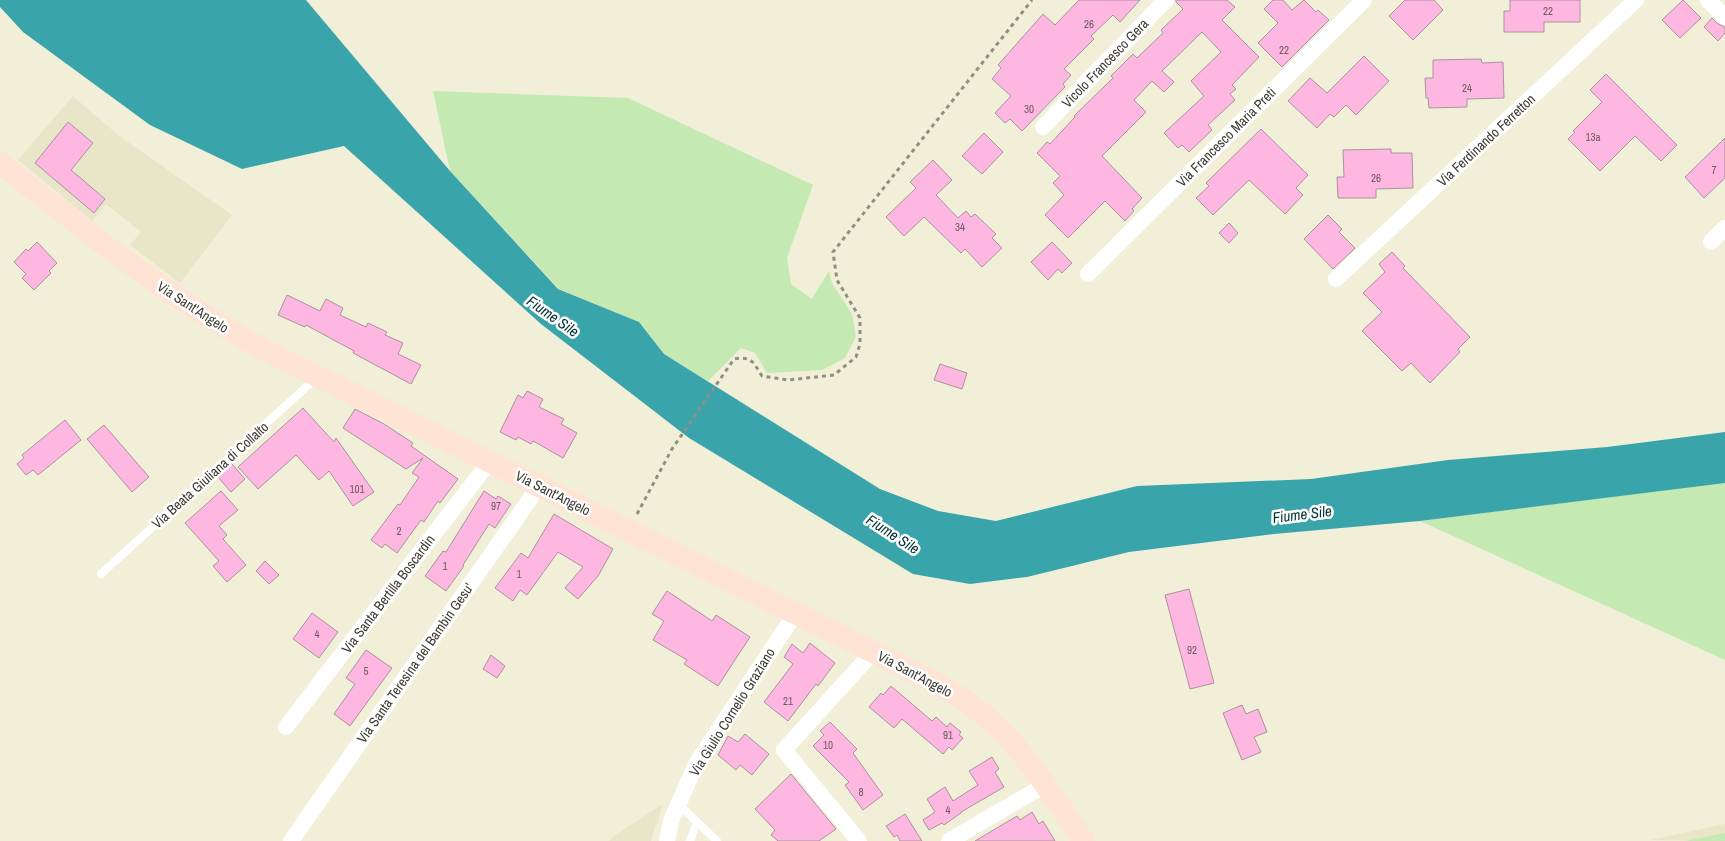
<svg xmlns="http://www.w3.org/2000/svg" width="1725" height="841" viewBox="0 0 1725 841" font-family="'Archivo Narrow',sans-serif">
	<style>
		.built { fill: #e9e5c8 }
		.green { fill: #c5e9b2 }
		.water { fill: #39a5ab }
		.building { fill: #feb7e0; stroke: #a8939e }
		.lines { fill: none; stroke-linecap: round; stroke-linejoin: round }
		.path { stroke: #928f81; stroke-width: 3; stroke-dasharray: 4 4; stroke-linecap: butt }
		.lane { stroke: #fff; stroke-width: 8 }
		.street { stroke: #fff; stroke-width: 16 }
		.secondary { stroke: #ffe3d4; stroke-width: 22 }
		.labels { text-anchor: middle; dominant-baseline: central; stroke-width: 5; stroke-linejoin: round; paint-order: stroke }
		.number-label { font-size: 11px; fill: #6d5a5e }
		.street-label { font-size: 14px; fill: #3d3b33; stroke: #fff }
		.water-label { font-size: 15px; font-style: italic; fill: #003234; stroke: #fff }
	</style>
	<rect width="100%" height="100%" fill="#f2efd9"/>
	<path class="built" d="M73,96l45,39 114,80 -52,68 -50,-38 11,-13 -35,-28 -14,17 -74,-61z
		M663,804l-12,37h-42l5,-5z
		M1725,824v17l-75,-1z"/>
	<path class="green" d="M433,91l195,7 185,87 -26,73 4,26 21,15 17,-28 3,12 20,31 4,23 -11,21 -23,12 -55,3 -12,-20 -14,-5 -33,33 -44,-27 -25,-32 -80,-33 -109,-118z
		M1721,483h4v177l-305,-139z
		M1725,833v8h-40z"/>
	<path class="water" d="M0,0h306l144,171 108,118 81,33 25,32 216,135 58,22 58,10 141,-35 174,-7 137,-19 159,-13 118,-15v51l-305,38 -146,13 -145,18 -102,25 -57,7 -57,-10 -224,-136 -148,-114 -197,-178 -102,23 -92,-44 -127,-93 -23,-25z"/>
	<path class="building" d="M1079,0h61l-20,22 -7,-7 -22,21 3,3 -30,30 7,6 -8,9 2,3 -43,44 -12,-12 -5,4 -10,-10 16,-17 -19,-17 9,-11 -3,-3 45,-51 12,11z
		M1176,0h51l8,7 -13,13 37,37 -27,28 4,4 -6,5 5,6 -27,25 4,5 -23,22 -7,-7 -4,3 -14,-15 40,-37 -13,-15 30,-29 -19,-20 -40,39 12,11 -10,10 -12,-11 -18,19 12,12 -44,44 40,42 -10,11 2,2 -9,10 -20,-20 -37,37 -23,-23 19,-20 -11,-12 7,-7 -23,-23 10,-11 3,2 25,-27 -1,-1 39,-38 -2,-2 22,-22 4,4 26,-25 -2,-3 22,-21 -7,-7z
		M1273,0h10l9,10 12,-10 12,12 2,-2 11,10 -47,47 -24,-24 20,-20 -14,-14z
		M1405,0h29l9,10 -30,30 -24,-24z
		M1510,0h70v22h-36v10h-40v-21h6z
		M1683,0l18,18 -21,20 -18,-18z
		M1712,18l6,6 7,3v6l-7,8 -14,-14z
		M1364,56l25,25 -33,34 -10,-10 -12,12 -4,-3 -13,14 -29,-27 22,-23 17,15z
		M1481,59l1,4 21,-1 1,36 -37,1v8l-38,1 -1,-10h-2l-1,-20h8v-18z
		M1606,74l71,71 -16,16 -26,-25 -35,35 -32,-32 7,-7 -2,-1 29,-29 -12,-12z
		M68,122l25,21 -22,27 34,29 -11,14 -59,-50z
		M1261,129l47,46 -12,13 7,7 -18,19 -36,-34 -36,35 -17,-17 13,-12 -3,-3z
		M984,133l19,19 -21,22 -20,-18z
		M1725,138v40l-21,20 -19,-21z
		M1391,149v4h21l1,35 -37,1v9h-38l-1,-21h7l-1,-27z
		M933,160l19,20 -16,15 22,23 8,-7 5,6 4,-3 21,20 -4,4 10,10 -20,19 -17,-18 -4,4 -37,-36 -20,19 -18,-19 30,-29 -6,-6z
		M1328,215l14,14 -3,3 16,16 -22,21 -29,-30z
		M1229,223l9,10 -9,10 -10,-10z
		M37,242l20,21 -8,8 2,2 -17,17 -12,-12 4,-4 -12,-12 12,-13 2,2z
		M1052,242l20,21 -10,10 -4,-4 -10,11 -17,-18z
		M1392,252l13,14 -2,2 67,69 -12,12 2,3 -30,31 -19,-20 -9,8 -40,-40 20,-19 -19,-19 22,-21 -6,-8z
		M287,295l33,16 6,-12 17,9 -3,7 26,12 2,-4 19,9 -2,3 18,8 -5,11 23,11 -10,19 -58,-31 1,-2 -48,-26 -1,2 -27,-12z
		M940,364l27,9 -5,16 -28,-9z
		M527,391l16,8 -4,8 25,12 -3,5 16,9 -14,25 -30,-17 -2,3 -13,-7 -2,3 -16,-8 18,-37 5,3z
		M303,408l31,34 2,-4 38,54 -21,14 -24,-35 -10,9 -23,-25 -38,34 -20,-22z
		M355,409l29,15 29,19 -2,3 47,33 -18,24 -2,-2 -14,21 -3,-2 -24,33 -12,-9 -3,4 -11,-8 27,-36 2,1 19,-28 -7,-4 11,-15 -17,11 -63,-41z
		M65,420l16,20 -43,35 -5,-5 -7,5 -9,-11 7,-6 -2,-3z
		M104,425l45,52 -17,15 -45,-53z
		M231,463l14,16 -14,13 -14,-16z
		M221,491l17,19 -19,16 8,9 -4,4 23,26 -19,17 -14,-16 6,-5 -34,-38z
		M484,491l12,8 2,-3 13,8 -16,24 -6,-4 -26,41 1,1 -18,25 -21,-15 18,-25 3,1z
		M554,514l59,35 -15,27 -20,23 -13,-11 18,-21 -25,-15 -31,43 -7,-5 -7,11 -18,-13 26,-35 7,5z
		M265,561l14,14 -10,9 -13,-13z
		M1189,589l25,94 -24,6 -25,-94z
		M667,591l45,30 4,-6 34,22 -32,49 -34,-22 3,-4 -34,-20 11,-19 -12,-7z
		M312,613l26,19 -19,26 -26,-19z
		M810,643l25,20 -17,23 -2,-2 -28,37 -24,-19 29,-38 -9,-7 8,-13 11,9z
		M366,650l26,18 -42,58 -16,-12 21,-30 -9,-6z
		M491,655l14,11 -8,12 -14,-9z
		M891,686l41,35 4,-4 11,10 3,-4 11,9 -2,3 4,3 -11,12 -3,-3 -6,7 -41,-35 -8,9 -25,-21 12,-14 2,2z
		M1242,705l4,9 12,-5 9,23 -13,5 7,15 -19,8 -19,-47z
		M830,722l27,27 -4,4 30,42 -20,15 -18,-25 4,-3 -36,-36 11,-11 -4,-4z
		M745,734l24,20 -17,21 -12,-10 -4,5 -18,-15 10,-19 10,6z
		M992,757l7,12 -4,3 9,15 -43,25v1l-17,12 -2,-2 -13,7 -6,-10 12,-8 -8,-13 18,-12 8,14 25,-16 -9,-14z
		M791,774l45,55 -17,12h-41l-7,-6 4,-5 -20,-21z
		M1032,812l7,12 4,-3 12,20h-80l42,-25 3,4z
		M905,814l17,27h-22l-3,-6 -3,2 -8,-11z"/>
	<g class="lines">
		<path class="path" d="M637,514l35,-65 62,-90c18,-3 19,3 28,17l26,4 46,-5 22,-18 4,-13v-26l-23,-38 -4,-28 199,-252"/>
		<path class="lane" d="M101,574l214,-195
			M678,804l39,37
			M690,841l7,-19"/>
		<path class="street" d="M1708,0l17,17
			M1043,127l123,-127
			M1711,242l14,-14
			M1088,274l276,-274
			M1336,279l300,-279
			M286,727l204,-266
			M291,841l248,-355
			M667,841l4,-20 25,-57 99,-150
			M859,841l-75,-91 89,-98
			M949,841l96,-56"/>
		<path class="secondary" d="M0,163c86,68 167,134 263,186l610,303c35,18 75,34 106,59 44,35 73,84 105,130"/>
	</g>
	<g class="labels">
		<g class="number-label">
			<text x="1548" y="11">22</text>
			<text x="1089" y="24">26</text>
			<text x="1284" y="50">22</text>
			<text x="1467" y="88">24</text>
			<text x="1029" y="109">30</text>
			<text x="1593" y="137">13a</text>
			<text x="1714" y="170">7</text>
			<text x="1376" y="178">26</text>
			<text x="960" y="227">34</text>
			<text x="357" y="489">101</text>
			<text x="496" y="506">97</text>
			<text x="399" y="531">2</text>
			<text x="445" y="566">1</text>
			<text x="519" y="574">1</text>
			<text x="317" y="634">4</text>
			<text x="1192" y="650">92</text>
			<text x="366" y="671">5</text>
			<text x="788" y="701">21</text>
			<text x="948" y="735">91</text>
			<text x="828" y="745">10</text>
			<text x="861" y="792">8</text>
			<text x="948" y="810">4</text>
		</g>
		<g class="street-label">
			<text transform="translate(1105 63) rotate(-46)">Vicolo Francesco Gera</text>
			<text transform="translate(1226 137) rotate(-45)">Via Francesco Maria Preti</text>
			<text transform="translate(1486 140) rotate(-43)">Via Ferdinando Ferretton</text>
			<text transform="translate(193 307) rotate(33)">Via Sant'Angelo</text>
			<text transform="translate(210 475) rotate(-42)">Via Beata Giuliana di Collalto</text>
			<text transform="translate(553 493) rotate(27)">Via Sant'Angelo</text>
			<text transform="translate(388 594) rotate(-53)">Via Santa Bertilla Boscardin</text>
			<text transform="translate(415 663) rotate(-55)">Via Santa Teresina del Bambin Gesu'</text>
			<text transform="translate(915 674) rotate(28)">Via Sant'Angelo</text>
			<text transform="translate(732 712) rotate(-58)">Via Giulio Cornelio Graziano</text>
		</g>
		<g class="water-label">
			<text transform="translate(553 316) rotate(35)">Fiume Sile</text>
			<text transform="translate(1302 514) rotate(-7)">Fiume Sile</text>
			<text transform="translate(893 534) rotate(33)">Fiume Sile</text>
		</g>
	</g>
</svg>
